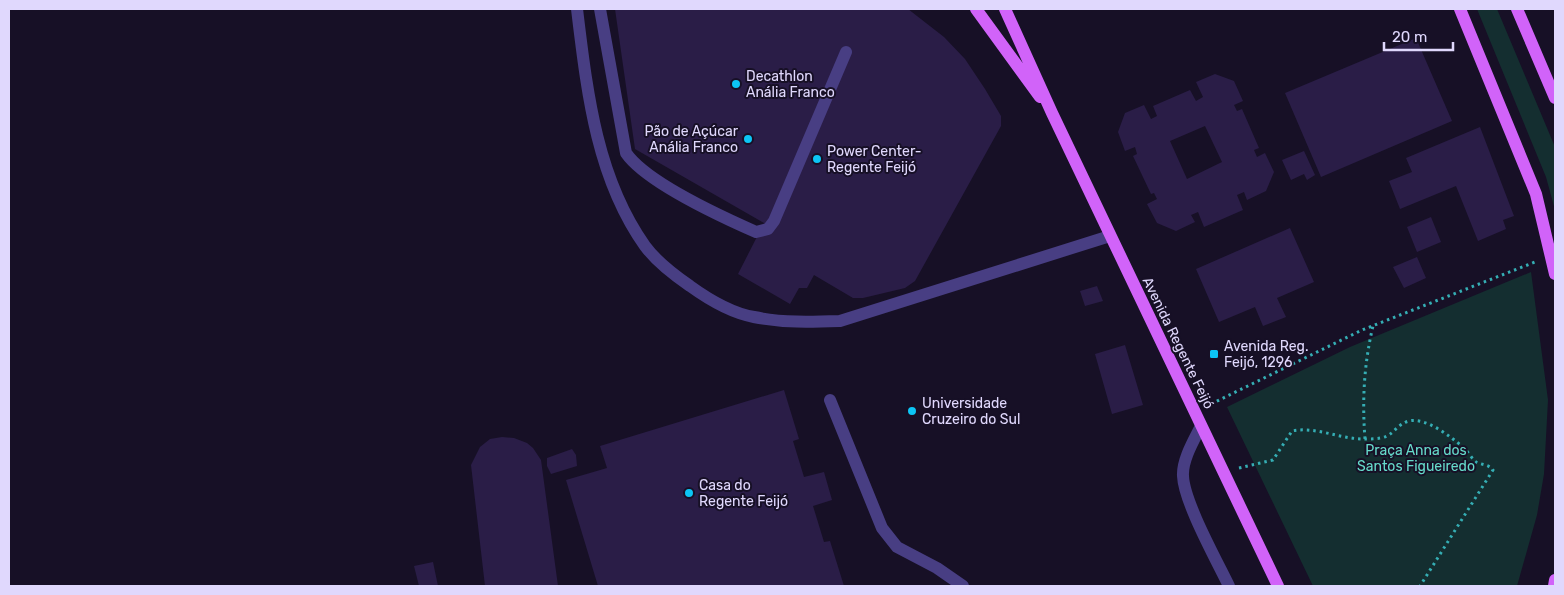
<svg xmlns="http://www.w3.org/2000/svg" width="1564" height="595" viewBox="0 0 1564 595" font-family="Rubik,sans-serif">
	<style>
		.green { fill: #142e30 }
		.building { fill: #2a1d47; fill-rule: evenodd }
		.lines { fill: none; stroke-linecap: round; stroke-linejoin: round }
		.path { stroke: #35aeb4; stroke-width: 3; stroke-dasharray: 2.5 4; stroke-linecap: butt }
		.minor { stroke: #483e83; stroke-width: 12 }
		.major { stroke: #d163f9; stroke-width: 12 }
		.poi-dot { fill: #0cc5f5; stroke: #171026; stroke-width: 2 }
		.labels { text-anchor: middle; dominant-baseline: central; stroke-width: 4; stroke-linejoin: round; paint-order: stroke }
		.poi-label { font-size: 14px; fill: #e0d8fd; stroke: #171026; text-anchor: start }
		.street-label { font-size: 14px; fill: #e0d8fd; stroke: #171026 }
		.park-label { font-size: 14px; fill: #66dbcb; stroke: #171026 }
	</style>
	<rect width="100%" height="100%" fill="#171026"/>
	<path class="green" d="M1477,9h20l58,138v63l-9,-33z
		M1531,272l17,128 -4,74 -7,41 -20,71h-204l-86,-179 123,-60z"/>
	<path class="building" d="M615,9h293l36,28 21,22 20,30 16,27v10l-86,155 -10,7 -42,10h-10l-39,-23 -7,13h-8l-9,16 -52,-30 26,-51 -129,-74z
		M1416,38l36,83 -131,56 -36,-84z
		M1215,74l19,7 9,20 -9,4 3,6 5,-2 17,39 -5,2 3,7 8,-4 9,19 -8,19 -19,9 -3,-8 -7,3 6,15 -39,17 -6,-15 -7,3 4,7 -19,9 -19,-8 -10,-19 10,-5 -3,-6 -3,1 -18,-38 4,-2 -2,-7 -10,4 -7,-19 7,-19 19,-8 7,14 6,-3 -4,-10 37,-16 6,11 7,-4 -7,-15zM1205,126l17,36 -35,17 -17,-38z
		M1480,127l34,89 -11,4 3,9 -28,12 -22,-55 -56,23 -11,-28 23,-9 -6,-14z
		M1304,151l11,24 -8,5 -3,-6 -13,6 -9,-20z
		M1431,217l10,25 -24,10 -10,-25z
		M1290,228l24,54 -37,16 9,19 -23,9 -8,-19 -36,15 -23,-53z
		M1417,257l9,21 -22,10 -11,-21z
		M1097,286l6,15 -18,5 -5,-15z
		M1125,345l18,60 -31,9 -17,-60z
		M784,390l15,49 -6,2 11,36 20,-5 8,28 -19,6 11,36 6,-1 14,45h-246l-32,-106 41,-12 -7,-22z
		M502,437l12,1 13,5 6,5 8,12 17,126h-73l-14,-121 9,-18 10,-8z
		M572,449l4,6 1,11 -26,8 -4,-8v-8z
		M433,562l5,24h-19l-5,-20z"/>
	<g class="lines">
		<path class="path" d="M1211,404l151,-74 173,-68
			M1365,439c-3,-39 -1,-75 8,-113
			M1239,468l34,-8 19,-29c23,-5 47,8 72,8 6,0 17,0 23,-3 8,-4 11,-12 22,-15 17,-4 42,16 54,26 5,4 8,11 13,15 6,3 12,2 17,8l-73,116"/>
		<path class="minor" d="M577,9c10,82 19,168 68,237 11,15 29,29 45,40 18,13 41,27 64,31 29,6 57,5 86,4l270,-85
			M600,9l26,144c20,29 96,64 130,79l12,-3 6,-8 72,-169
			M830,400l52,128 15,19 40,21 26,18
			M1201,426c-7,14 -19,34 -18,50 1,26 34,85 46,110"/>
		<path class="major" d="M976,9l64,88
			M1005,9l47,104 226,473
			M1460,9l76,185 19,80
			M1517,9l38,89
			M1554,586l1,-6"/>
	</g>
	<g class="poi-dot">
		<circle cx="736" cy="84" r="5"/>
		<circle cx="748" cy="139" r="5"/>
		<circle cx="817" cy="159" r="5"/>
		<rect x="1209" y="349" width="10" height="10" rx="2.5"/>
		<circle cx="912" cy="411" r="5"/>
		<circle cx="689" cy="493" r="5"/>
	</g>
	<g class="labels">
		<g class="poi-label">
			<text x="746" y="76">Decathlon<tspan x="746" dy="16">Anália Franco</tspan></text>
			<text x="738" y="131" text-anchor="end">Pão de Açúcar<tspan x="738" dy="16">Anália Franco</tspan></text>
			<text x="827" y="151">Power Center-<tspan x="827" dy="16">Regente Feijó</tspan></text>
			<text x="1224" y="346">Avenida Reg.<tspan x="1224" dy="16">Feijó, 1296</tspan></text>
			<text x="922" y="403">Universidade<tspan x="922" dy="16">Cruzeiro do Sul</tspan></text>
			<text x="699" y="485">Casa do<tspan x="699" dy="16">Regente Feijó</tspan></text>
		</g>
		<g class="street-label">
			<text transform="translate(1178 343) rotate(64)">Avenida Regente Feijó</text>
		</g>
		<g class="park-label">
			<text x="1416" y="450">Praça Anna dos<tspan x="1416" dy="16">Santos Figueiredo</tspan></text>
		</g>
	</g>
	<rect width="1564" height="595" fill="none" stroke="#e0d8fd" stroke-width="20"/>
	<path d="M1384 42v8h69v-8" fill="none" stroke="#e0d8fd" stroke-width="2.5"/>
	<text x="1392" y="42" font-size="15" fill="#e0d8fd" stroke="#171026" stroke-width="4" paint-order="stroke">20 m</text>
</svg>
